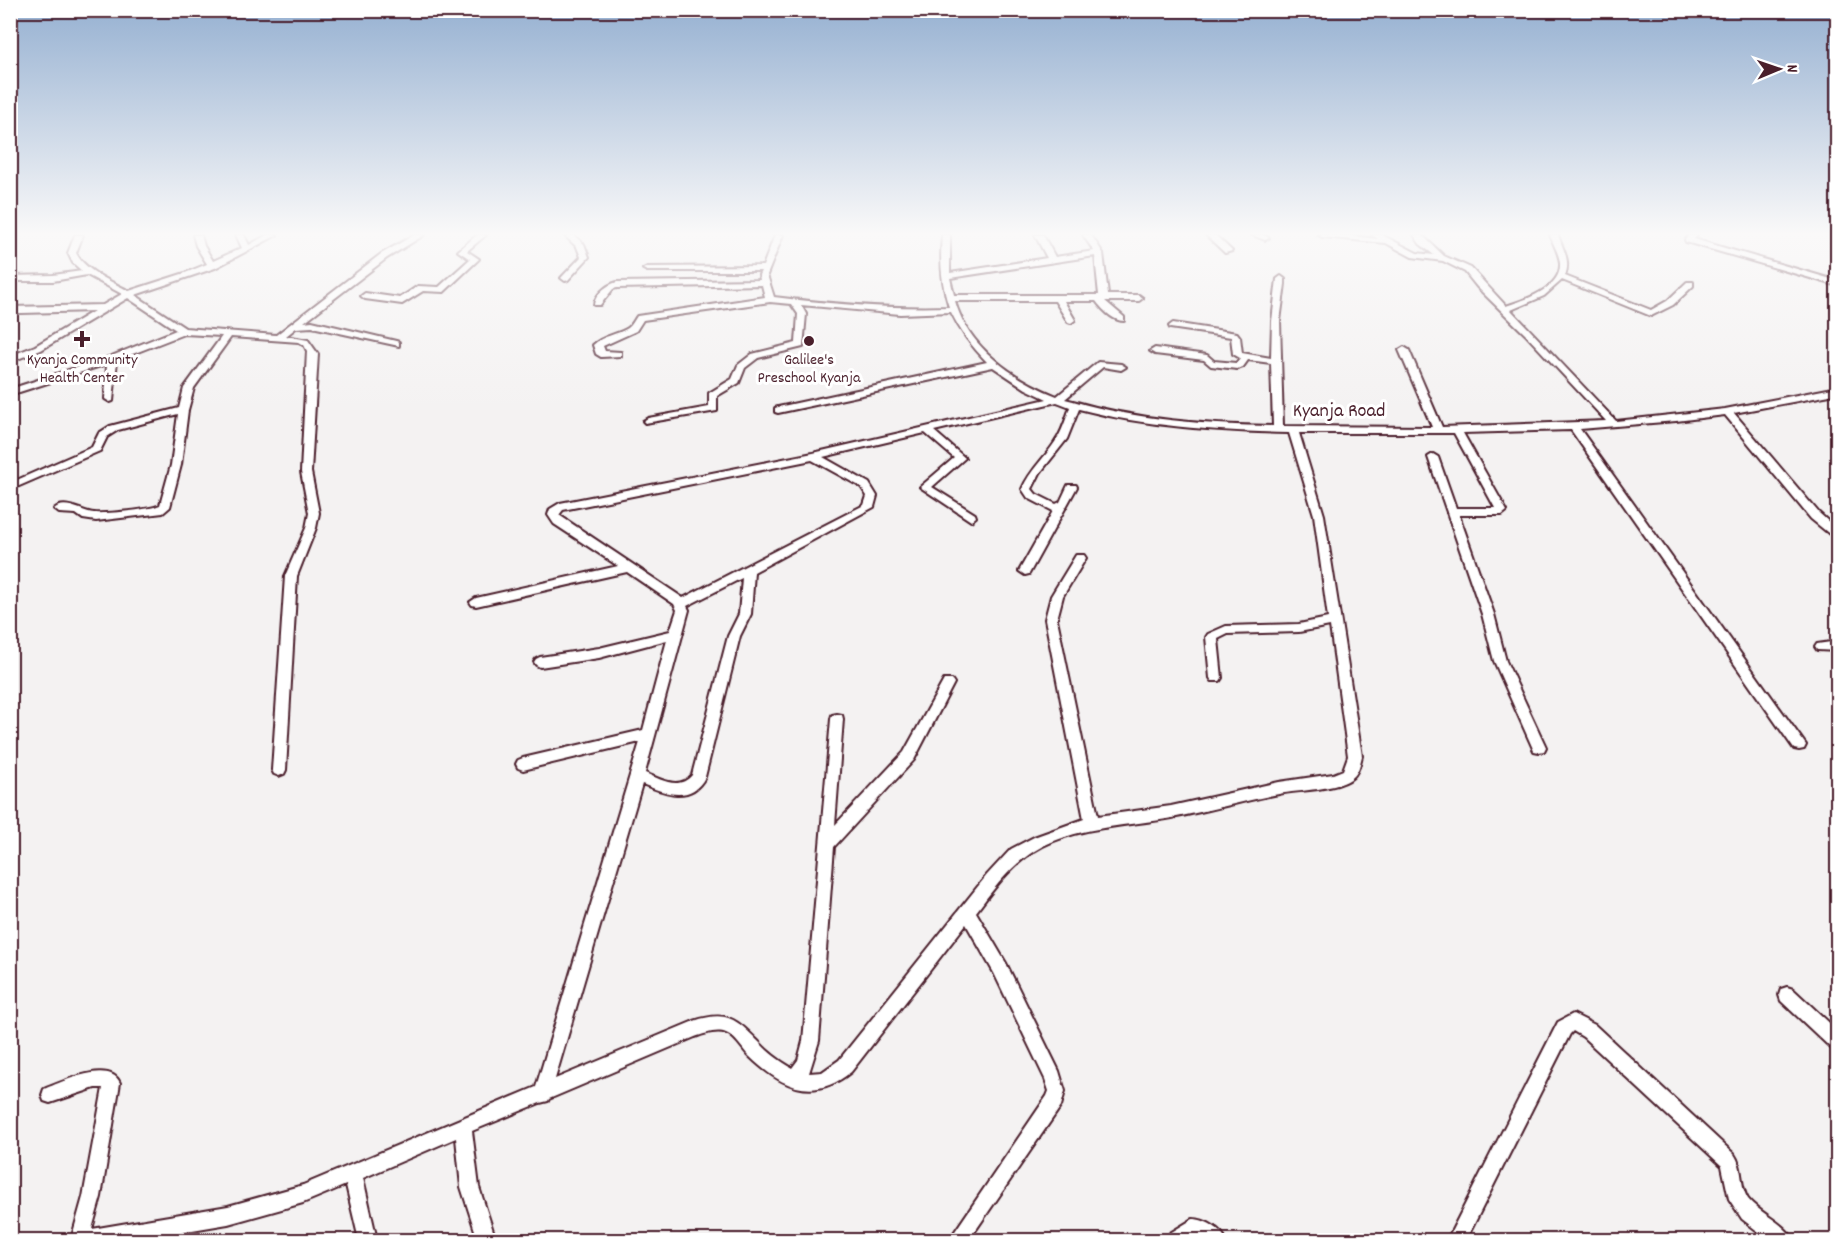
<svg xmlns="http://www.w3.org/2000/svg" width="1848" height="1251" viewBox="0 0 1848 1251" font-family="Dekko,sans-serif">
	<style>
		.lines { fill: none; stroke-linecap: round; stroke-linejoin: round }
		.street-casing { stroke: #4a1f2b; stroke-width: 4 }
		.street { fill: #fff; fill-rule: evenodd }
		.poi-dot { fill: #4a1f2b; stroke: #fff; stroke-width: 2 }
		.labels { text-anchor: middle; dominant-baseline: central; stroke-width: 6; stroke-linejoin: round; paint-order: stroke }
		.far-poi-label { font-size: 16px; fill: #4a1f2b; stroke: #fff }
		.street-label { font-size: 20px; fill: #4a1f2b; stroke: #fff }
	</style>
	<rect width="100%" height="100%" fill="#f4f2f2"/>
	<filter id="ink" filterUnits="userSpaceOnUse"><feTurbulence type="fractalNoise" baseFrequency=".0167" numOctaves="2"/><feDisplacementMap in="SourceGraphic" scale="12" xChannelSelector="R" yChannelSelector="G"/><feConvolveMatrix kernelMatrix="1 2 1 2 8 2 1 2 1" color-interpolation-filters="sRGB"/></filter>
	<g filter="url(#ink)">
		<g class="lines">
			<g class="street-casing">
				<path id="street" d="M75,235h8l-7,18c10,19 35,28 53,38l56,-18 22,-9 -11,-18 -3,-11h8l3,11 9,15 29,-13 -6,-13h8l5,10 18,-10h10l-62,33 -80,27 50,33 91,7 105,-81 33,-19h10l-37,23 -83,64 8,-1 84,20 3,1v4l-87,-19 -16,1 -10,8 22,4 10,14 -7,118 8,41 -3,15 -19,48 -11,194 -2,4 -5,2 -5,-2 -2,-4 13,-194 21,-48 3,-15 -8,-41 6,-121 -3,-6 -5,-3 -68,-5 -37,51 -6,22 -7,55 -11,42 -7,6 -67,8 -13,-2 -7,-5 -17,-1 -5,-4c11,-10 28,3 40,4 13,1 55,-3 66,-8l11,-40 7,-51 -60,16 -11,7 -7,14 -90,39v-7l82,-36 7,-14 11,-7 69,-18 5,-20 38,-52 -38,-2 -67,26 -4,41 -3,1 -5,-3 2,-35 -97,31v-6l99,-32 67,-27 -48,-32 -87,52 -31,12v-6l25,-10 59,-35 -72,2h-12v-6l93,-2 19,-11 -35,-19 -34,6h-43v-5l43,-1 29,-4 -9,-8 -5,-10z
					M477,235h9l-19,16 12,8 -35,33 -21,-1 -21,13 -37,-5 -4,-3 4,-3 35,5 18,-12 21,1 31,-28 -12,-8z
					M564,235h9l11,9 5,13 -21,23 -3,1 -4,-3 20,-21 -4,-10z
					M775,235h8l-16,40 7,22c58,7 116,12 175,10 -8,-24 -9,-47 -7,-72h8v38l97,-15 -12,-23h8l12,22 39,-6 -11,-16h8l12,18 5,42h31l4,3 -4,3h-34l19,16v4c-11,0 -22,-12 -28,-20h-32l11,19 -4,3 -3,-1 -13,-21h-100c13,47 59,78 102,95l41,-34 23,2 5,3 -5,3 -18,-3 -38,32 8,2c65,19 133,24 200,25l-2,-63 -23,-3 -5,7 -6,2 -26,-3 -7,-6 -49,-6 -5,-3 5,-3 52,7 7,6 22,2 4,-5 -7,-4 -2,-17 -61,-9 -1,-2 4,-3 64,10 3,4 2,16 29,5 1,-37 5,-42 4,-3 4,3v5l-5,37 3,105 149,1 -33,-77 5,-3 5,3 33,77 164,-6 -81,-87 -48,-47 -12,-15 -22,-11 -31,-4 -26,-14 -64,-6 -4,-2h26l34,4 -6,-4h10l35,18 17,2 -14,-11 -6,-9h8l22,21 27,12 35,38c19,-6 56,-18 54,-43 -1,-10 -7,-19 -10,-28h8c5,15 13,25 7,41l86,34 16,-9 20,-19h6v4l-20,19 -22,11 -89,-36 -18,16 -33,14 105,111 109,-12 113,-22v6l-8,2 -96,18 85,100 19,17v11l-27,-22 -86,-104 -49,6 -96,8 226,316 -2,4 -5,1 -5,-1 -223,-319 -108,3 44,78 -5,4h-43l35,99 12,47 40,86 -2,4 -5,1 -5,-1 -40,-90 -12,-47 -54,-157 5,-3 5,3 18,51h39l-41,-75h-155l25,82 38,241c-2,7 -3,16 -9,21 -13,13 -55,13 -74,17 -36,7 -71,17 -107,24 -44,8 -89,8 -129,28 -29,15 -48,41 -67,66l30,51 53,108 6,20 -4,15 -92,134h-20l98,-144 2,-5 -4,-12 -51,-106 -28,-49 -115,148c-38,31 -70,15 -102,-16 -7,-7 -13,-19 -23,-23 -9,-4 -22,1 -31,4l-146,62 -1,2 -8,2 -68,28 7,56 17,53h-18l-17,-53 -5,-49 -93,40 14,62h-18l-13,-55 -43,18 -75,21 -95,16h-62l12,-43 20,-109h-8l-45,15 -6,-2 -2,-6 2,-6c18,-7 66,-30 76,-6l-19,114 -9,32 136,-23 75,-21 233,-98 104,-345 -117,28 -5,-2 -2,-4 2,-4 5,-2 120,-28 24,-90 -68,18 -59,9 -4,-2 -2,-3 2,-3 4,-2 59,-9 71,-17 7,-21 -3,-6 -47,-32 -151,34 -4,-1 -2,-3 6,-4 142,-32 -64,-42 -6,-9 2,-6 10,-6 253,-50 234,-54 -21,-10 -33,-22 -215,46 -3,-1v-4l3,-1 209,-45c-15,-15 -27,-31 -36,-50l-51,2 -99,-9 5,9 -3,33 -45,11 -13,10 -6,15 -22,13v15l-72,12 -2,-2 5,-3 61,-11v-14l23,-14 6,-14 14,-11 44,-11 2,-29 -7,-10 -21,-2 -127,18 -7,11 -33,15 2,5 16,1v4l-20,1 -5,-3 -3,-9c10,-10 24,-10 35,-17 4,-3 6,-8 9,-12l128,-19 -3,-12 -145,3 -4,1 -13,16h-6c1,-10 12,-20 23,-23l143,-2 -1,-5 2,-4h-114l-4,-2 4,-2 116,-1zM1095,256l4,39h-145l-4,-17zM1057,402l13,5c-4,12 -8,25 -15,35 -11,17 -25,28 -33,47l6,9 25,13 -34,60 6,4 4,-1 48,-87 -1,-2h-8l-8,17 -4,2 -20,-10 -4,-5 8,-16 27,-34 12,-30c68,18 139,22 210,24l25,82 14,103 -29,6 -73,2 -18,8 -2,3 4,41 2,3h8l2,-3 -4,-39 10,-5 71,-2 31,-6 18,130 -5,14 -10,4 -54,8 -108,24 -73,10 -41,-197 6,-23 23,-38 -2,-3h-8l-25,41 -6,23 39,200 -50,18 -23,12 -24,26 -148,185 -17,12 -13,1 10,-32 15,-194 80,-87 40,-77 -2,-3h-8l-40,72 -69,73 8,-106 -1,-4 -5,-1 -5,1 -1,4 -28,322 -5,19 -6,8c-12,-7 -23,-15 -33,-26 -23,-23 -32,-32 -65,-21l-139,58 87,-295c22,9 49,20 63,-7l35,-141 11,-22 3,-42 120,-65 3,-11 -8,-13 -46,-26 102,-24 29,25 -34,29 51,34 5,-4 -1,-3 -43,-27 33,-29 -31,-27zM812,460l49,27 6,9 -3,9 -181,93 -124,-83 4,-5zM742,578l-3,36 -11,22 -36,139c-13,16 -32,4 -47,-2l44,-163 -2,-4z
					M1206,235h9l17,16 -7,2z
					M1252,235h12l5,3 -4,2z
					M1689,235h8l-3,4 144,42v5l-152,-44 -1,-2z
					M1838,641v10l-21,-1 -2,-3 2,-3z
					M1787,987l6,2 45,42v20l-6,-2 -51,-48 -2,-6 2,-6z
					M1573,1014l22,11 139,129c10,14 5,31 14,45 11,14 40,26 45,41h-24l-27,-21 -13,-20 -7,-33 -139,-129 -10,-6 -3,3 -104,206h-19l111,-218z
					M1193,1219c12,0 29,10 33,21h-25l-5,-3 -5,3h-23l2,-7z"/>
			</g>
			<use href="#street" class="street"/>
		</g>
	</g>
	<linearGradient id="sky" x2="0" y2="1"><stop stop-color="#95b0d1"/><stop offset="0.57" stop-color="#faf9f9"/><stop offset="1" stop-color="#faf9f9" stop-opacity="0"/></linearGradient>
	<rect width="1848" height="410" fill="url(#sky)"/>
	<g class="poi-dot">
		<path d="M79 330h6v6h6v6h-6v6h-6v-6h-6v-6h6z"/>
		<circle cx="809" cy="341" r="6"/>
	</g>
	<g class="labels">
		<g class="far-poi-label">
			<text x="82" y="360">Kyanja Community<tspan x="82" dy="18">Health Center</tspan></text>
			<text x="809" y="360">Galilee's<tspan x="809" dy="18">Preschool Kyanja</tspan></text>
		</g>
		<g class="street-label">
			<text x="1339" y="412">Kyanja Road</text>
		</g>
	</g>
	<rect width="1848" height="1251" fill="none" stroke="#fff" stroke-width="36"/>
	<rect x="18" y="18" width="1812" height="1215" fill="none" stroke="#4a1f2b" stroke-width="2" filter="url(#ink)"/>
	<g transform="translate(1779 69) rotate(88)" stroke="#ffffff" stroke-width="4.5" paint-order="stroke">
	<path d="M0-4.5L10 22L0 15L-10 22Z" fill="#4a1f2b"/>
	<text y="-9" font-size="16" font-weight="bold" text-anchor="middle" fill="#4a1f2b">N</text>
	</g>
</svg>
